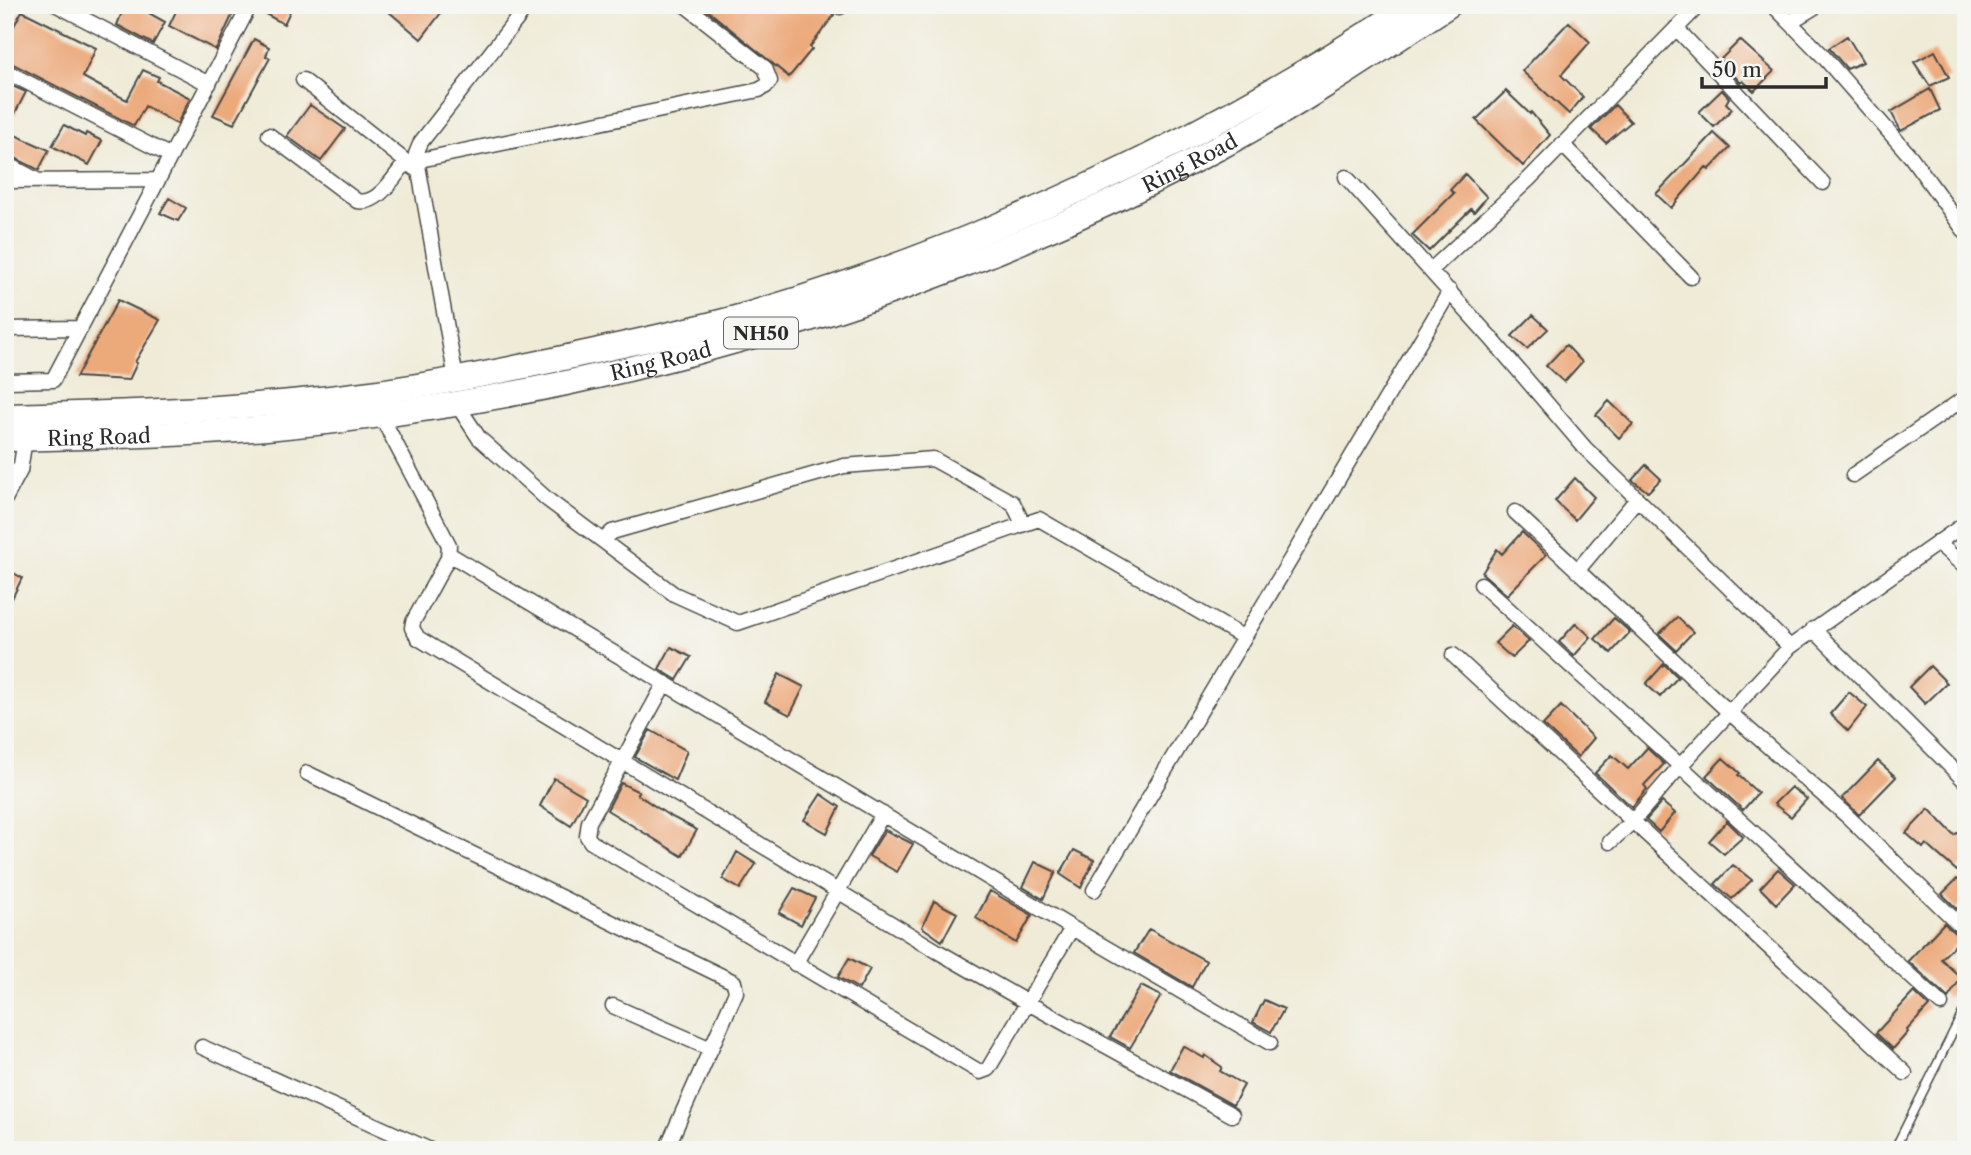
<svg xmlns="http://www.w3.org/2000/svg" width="1971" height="1155" viewBox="0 0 1971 1155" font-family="'Libre Caslon Text',serif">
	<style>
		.building { fill: #eca97a }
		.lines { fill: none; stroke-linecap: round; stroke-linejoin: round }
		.service-casing { stroke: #484845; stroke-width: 10 }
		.minor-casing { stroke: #484845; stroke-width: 17 }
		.trunk-casing { stroke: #484845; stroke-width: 27 }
		.service { stroke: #fff; stroke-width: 7 }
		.minor { stroke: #fff; stroke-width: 14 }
		.trunk { stroke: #fff; stroke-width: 24 }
		.labels { text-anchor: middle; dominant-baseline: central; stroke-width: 5; stroke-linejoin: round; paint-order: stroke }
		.shield { fill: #f6f6f2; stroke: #686867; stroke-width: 2 }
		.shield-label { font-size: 19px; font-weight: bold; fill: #2b2b2b }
		.street-label { font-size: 21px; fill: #2b2b2b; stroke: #f6f6f2 }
	</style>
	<rect width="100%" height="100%" fill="#f6f6f2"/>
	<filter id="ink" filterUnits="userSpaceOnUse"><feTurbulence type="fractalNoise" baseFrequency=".0143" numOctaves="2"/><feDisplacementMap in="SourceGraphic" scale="14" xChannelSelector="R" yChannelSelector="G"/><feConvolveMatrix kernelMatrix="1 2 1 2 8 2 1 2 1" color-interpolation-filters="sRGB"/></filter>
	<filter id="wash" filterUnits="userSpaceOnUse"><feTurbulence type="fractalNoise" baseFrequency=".00686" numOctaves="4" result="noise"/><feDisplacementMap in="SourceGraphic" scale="28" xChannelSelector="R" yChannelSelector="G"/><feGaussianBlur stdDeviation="1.57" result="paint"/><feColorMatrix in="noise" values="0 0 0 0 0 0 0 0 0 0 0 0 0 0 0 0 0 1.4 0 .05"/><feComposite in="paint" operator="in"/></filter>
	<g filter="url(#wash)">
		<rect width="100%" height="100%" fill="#efebd7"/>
		<g id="blocks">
			<path class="building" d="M125,5h24l-4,6 20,11 -12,22 -36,-19z
				M179,5h58l-21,45 -47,-24z
				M260,5h33l-9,19 -26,-14z
				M381,5h66l-26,34z
				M701,5h121l12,10 -24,32 2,2 -23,28z
				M22,11l74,37 -13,29 20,11 24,12 16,-30 16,7 -2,4 33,17 -13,26 -32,-18 -11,20 -129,-66v-27l4,2z
				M1569,22l21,20 -29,33 22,22 -14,17 -47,-43z
				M1847,36l16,26 -16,7 -18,-21z
				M254,39l15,8 -3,9 4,2 -36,66 -21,-9z
				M1740,40l34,31 -20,20 -11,-10 -2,2 -21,-23z
				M1935,51l14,26 -19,9 -16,-24z
				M10,85l16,7 -20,39 43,19 -10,20 -34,-17v-59z
				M1930,89l10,21 -39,21 -10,-19z
				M1722,90l7,8 -3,5 6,6 -18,18 -15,-15z
				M1506,91l24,23 1,-2 19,23 -27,31 -47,-46z
				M310,105l35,24 -24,32 -34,-25z
				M1615,105l16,17 -25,21 -15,-14z
				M64,125l21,11 1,-3 16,8 -13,24 -37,-19z
				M1714,133l16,15 -21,22 -3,-3 -35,41 -15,-14z
				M1465,174l22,23 -13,15 -3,-3 -42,42 -17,-16 42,-42 -4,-3z
				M169,198l17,10 -8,13 -18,-8z
				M118,300l42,20 -25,42 2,1 -8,17 -53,-3z
				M1533,315l15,14 -21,20 -15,-13z
				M1566,345l16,17 -18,20 -18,-16z
				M1609,401l24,23 -14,14 -23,-23z
				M1646,465l15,14 -13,13 -16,-12z
				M1575,478l19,19 -19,23 -20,-19z
				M1522,532l24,23 -39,40 -25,-22 15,-24 5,5z
				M5,568l17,10 -17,35z
				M1677,617l16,15 -17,18 -17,-16z
				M1614,618l16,14 -19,21 -16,-14z
				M1576,623l15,14 -17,19 -15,-14z
				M1512,626l17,15 -17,17 -17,-15z
				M671,647l20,10 -14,23 -18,-11z
				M1664,664l14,13 -18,20 -14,-13z
				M1930,666l17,17 -22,21 -16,-17z
				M779,674l25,13 -14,28 -25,-13z
				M1849,692l18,15 -19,24 -18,-17z
				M1561,706l33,32 -16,19 -35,-32z
				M650,730l37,21 -12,29 -40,-23z
				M1647,748l17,16 -20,21 3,4 -15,18 -37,-34 17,-18 16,14z
				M1723,758l17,15 -2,2 20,18 -15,17 -37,-34z
				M1878,761l18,16 -37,38 -17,-17z
				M554,778l32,19 -15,29 -31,-20z
				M621,783l18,9 -2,2 31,21 29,15 -15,26 -75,-46z
				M1791,787l16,12 -16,18 -17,-13z
				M821,794l19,13 -13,26 -23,-13z
				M1662,802l13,11 -16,19 -13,-12z
				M1929,809l25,26 3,-2 9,8v20l-9,10 -31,-27 -3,4 -17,-15z
				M1727,821l16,16 -19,17 -15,-13z
				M885,830l28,14 -16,28 -28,-16z
				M1074,850l20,10 -13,28 -21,-14z
				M737,852l19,12 -16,25 -17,-10z
				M1035,862l21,10 -13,27 -20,-12z
				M1733,865l19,15 -20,19 -17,-15z
				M1778,869l17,15 -19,20 -16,-16z
				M1957,879l9,7v14l-9,9 -15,-15z
				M794,888l21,10 -14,27 -22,-12z
				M990,891l42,24 -16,28 -40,-25z
				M934,901l23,12 -15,28 -20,-14z
				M1944,923l17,16 -20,20 20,19 -13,20 -40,-37z
				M1149,929l57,32 -14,26 -58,-34z
				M849,958l21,11 -11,20 -21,-12z
				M1141,986l20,10 -31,52 -20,-11z
				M1914,992l15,14 -22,24 1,2 -15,17 -17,-16z
				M1264,1000l20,9 -13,23 -18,-10z
				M1183,1046l21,12 1,-3 17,12 -2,4 24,14 -11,20 -63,-35z"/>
		</g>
	</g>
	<g filter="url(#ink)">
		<use href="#blocks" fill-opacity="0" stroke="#484845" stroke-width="2"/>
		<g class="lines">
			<g class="service-casing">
				<path id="service" d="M1894,1150l72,-144"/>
			</g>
			<g class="minor-casing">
				<path id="minor" d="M57,5l152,79
					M839,5l1,2
					M1773,5l49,50 89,102 55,76
					M1790,22l28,-17
					M1676,28l147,155
					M5,71l166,85
					M303,80l111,88
					M269,135l88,66c21,5 37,-24 49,-39
					M1562,144l129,133
					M415,161l344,-71 7,-4 4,-5 -5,-13 -80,-63
					M5,163l30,16
					M1346,177l144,160 95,111 205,199
					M5,181l153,-1
					M1431,270l98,-91 170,-174
					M5,329l76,-1
					M456,379l-40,-225 5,-12 107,-137
					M5,381l48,-1 197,-375
					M456,403l23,35 69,62 126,94 64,29 301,-104 204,118
					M380,414l69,131 -1,13 -35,64 -1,6 6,10 519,313 91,52 204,112
					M20,471l5,-32
					M5,472l15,-1 -15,28
					M1853,475l113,-78
					M1515,512l214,200 117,103 120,116
					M603,541l9,-9 232,-66 89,-7 80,44 10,21
					M1937,542l29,26
					M449,554l623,374 198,115
					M1577,571l60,-72
					M1481,584l460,420
					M1813,629l153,153
					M1453,655l452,418
					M665,683l-76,139 -2,14 4,6 389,230 8,-3 84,-141
					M307,773l427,209 2,10 -70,158
					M1610,842l23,-21 48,-56 109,-118 176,-124
					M1094,890l356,-599
					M795,964l88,-150
					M613,1006l98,43
					M202,1047l228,103"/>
			</g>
			<g class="trunk-casing">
				<g id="trunk">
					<path d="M5,416c117,-3 234,-6 350,-21 72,-9 143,-23 213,-38 61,-14 123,-26 182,-43 231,-68 461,-176 661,-309"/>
					<path id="s1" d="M5,439c87,-2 175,-4 262,-11 326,-29 664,-126 953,-281 79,-42 154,-93 229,-142"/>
				</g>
			</g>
			<use href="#service" class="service"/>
			<use href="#minor" class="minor"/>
			<use href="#trunk" class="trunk"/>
		</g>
	</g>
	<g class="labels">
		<rect class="shield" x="724" y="317.5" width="74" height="31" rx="5"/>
		<g class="shield-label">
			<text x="761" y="333">NH50</text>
		</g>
		<g class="street-label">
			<text stroke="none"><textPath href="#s1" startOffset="1228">Ring Road</textPath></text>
			<text stroke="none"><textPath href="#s1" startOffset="662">Ring Road</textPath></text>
			<text stroke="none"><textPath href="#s1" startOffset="94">Ring Road</textPath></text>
		</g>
	</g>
	<rect width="1971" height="1155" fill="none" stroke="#f6f6f2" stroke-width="28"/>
	<path d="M1702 77v10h124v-10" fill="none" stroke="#2b2b2b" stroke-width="3.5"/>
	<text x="1712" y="77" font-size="21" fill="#2b2b2b" stroke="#f6f6f2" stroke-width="5" paint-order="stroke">50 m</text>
</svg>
